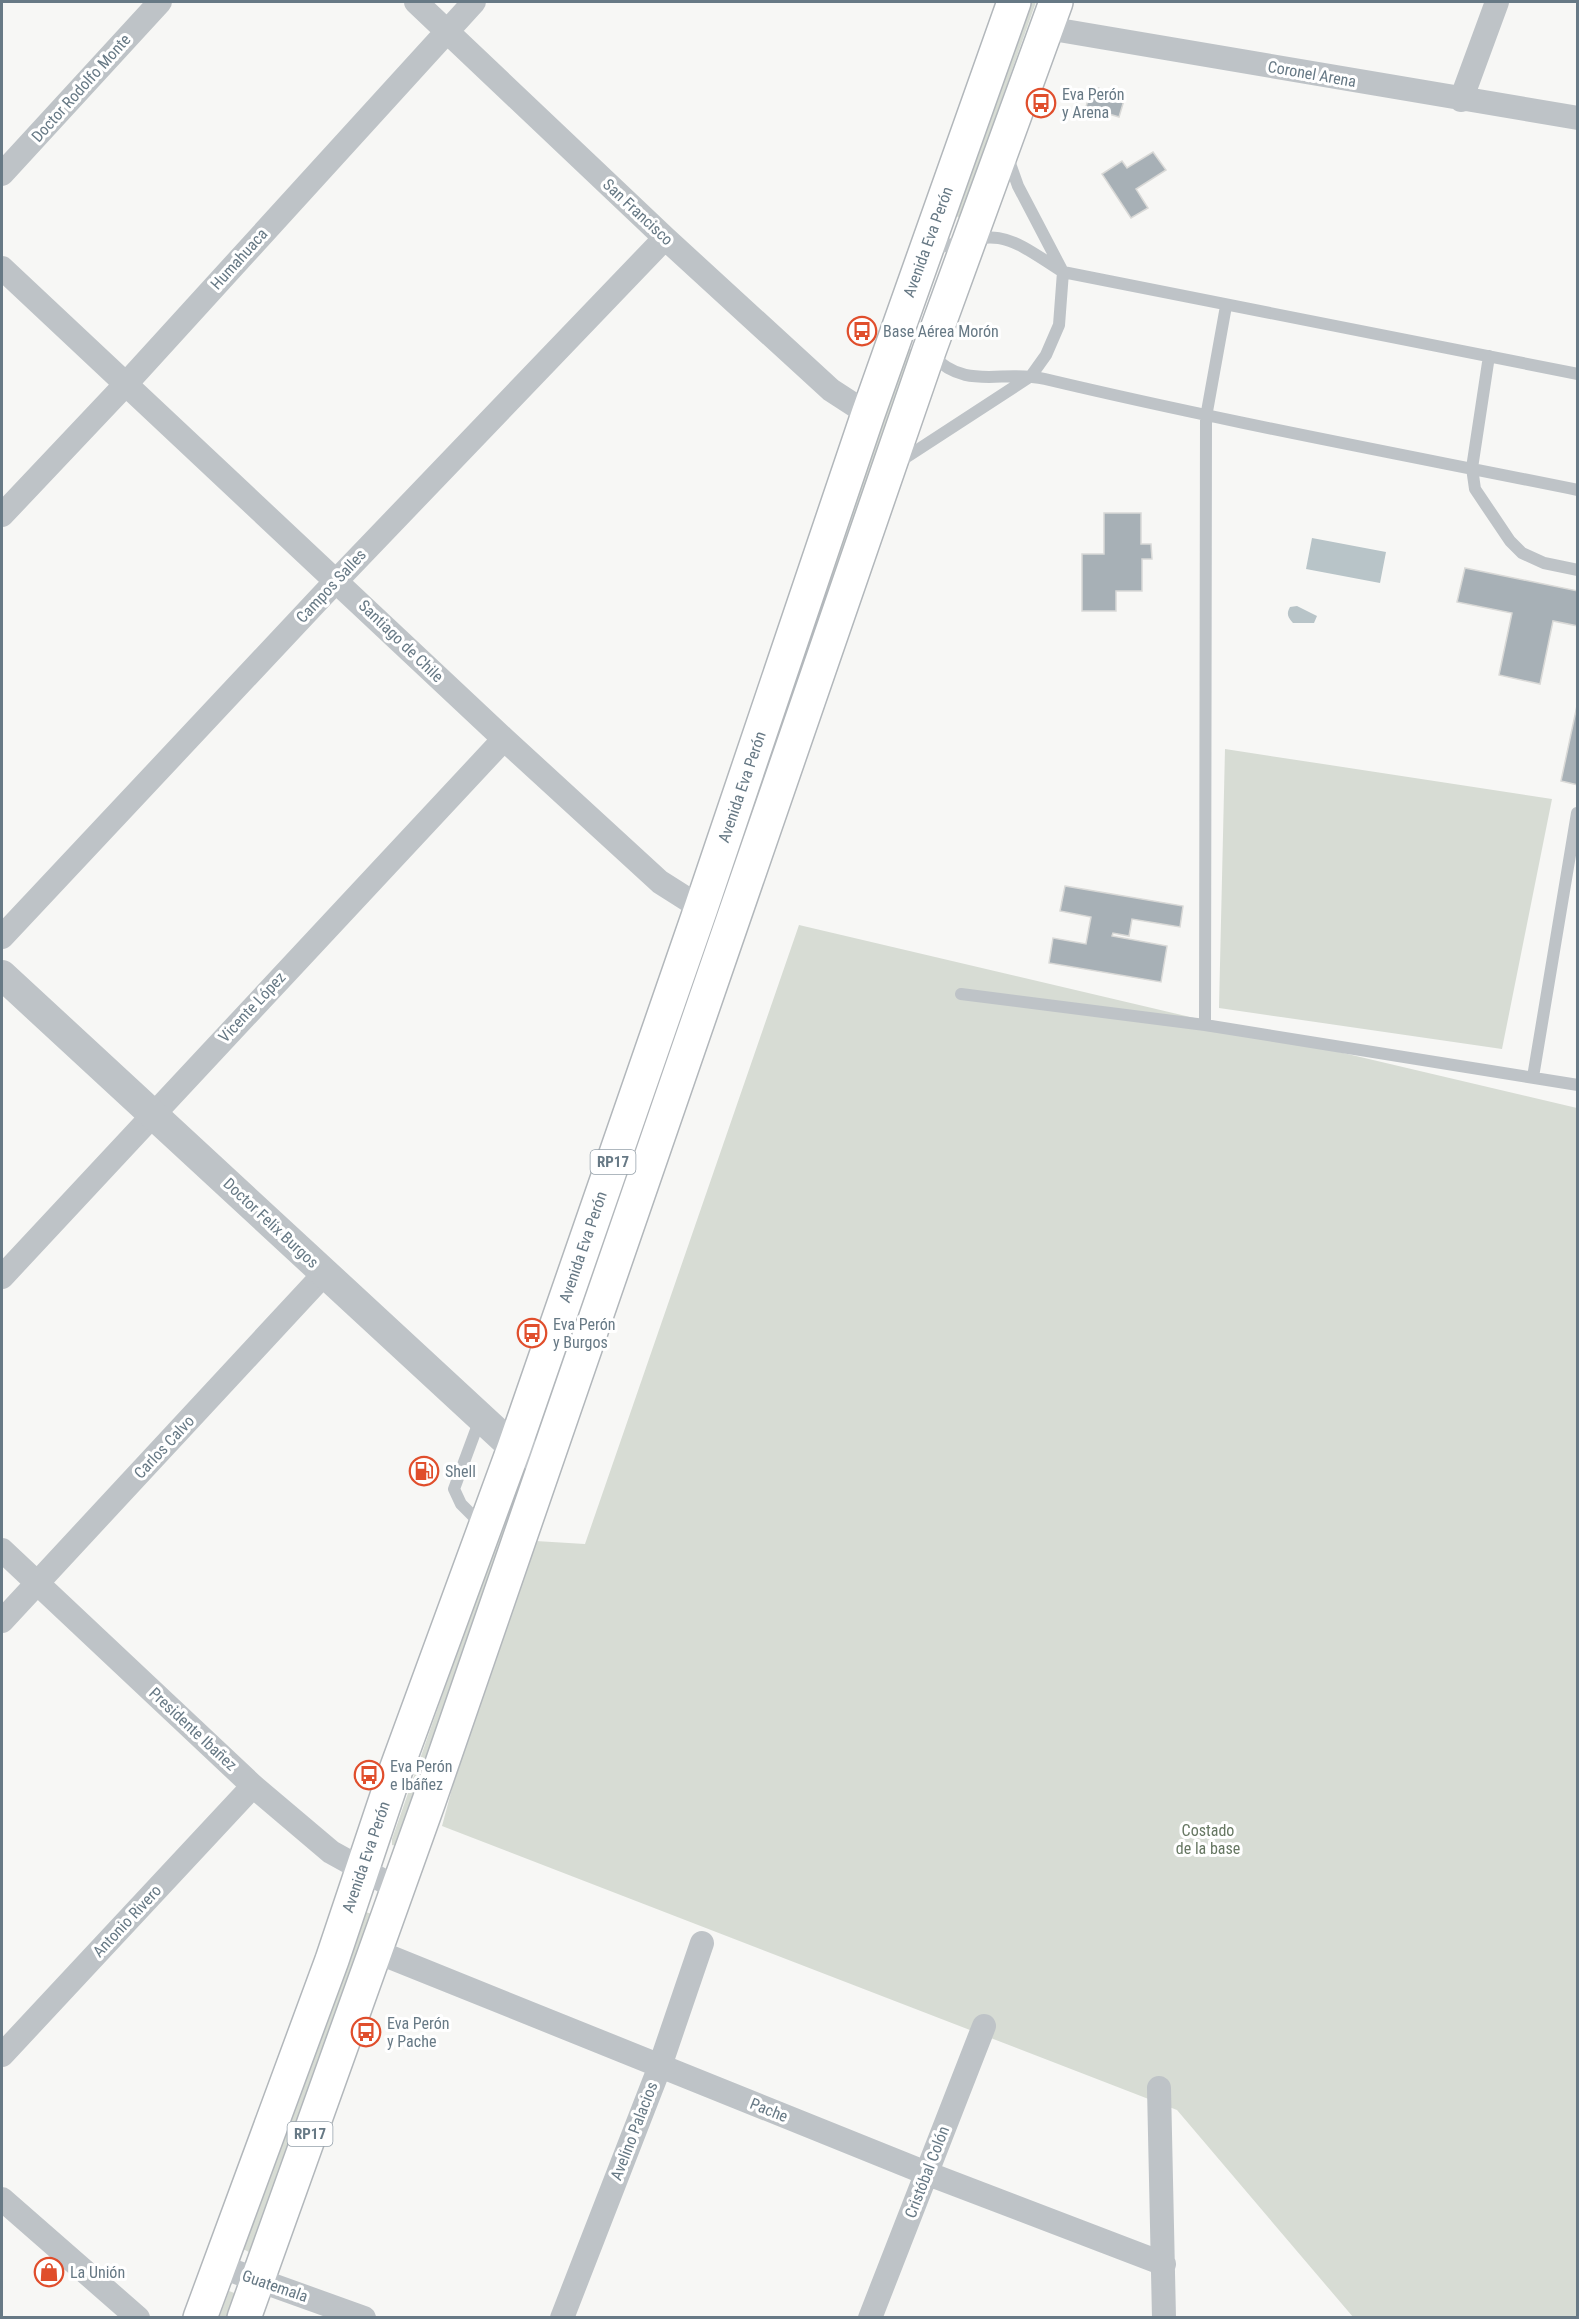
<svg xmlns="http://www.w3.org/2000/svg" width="1579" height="2319" viewBox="0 0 1579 2319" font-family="'Roboto Condensed',sans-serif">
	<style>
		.green { fill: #d7dcd4 }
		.water { fill: #b8c4c8 }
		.building { fill: #a7b0b6; stroke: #d9d9d7; stroke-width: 1.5 }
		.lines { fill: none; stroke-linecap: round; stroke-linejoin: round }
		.primary-casing { stroke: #b2b7bb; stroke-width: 36 }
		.service { stroke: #bec3c7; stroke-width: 12 }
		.minor { stroke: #bec3c7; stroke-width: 24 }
		.tertiary { stroke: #bec3c7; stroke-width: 30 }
		.primary { stroke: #fff; stroke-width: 33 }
		.labels { text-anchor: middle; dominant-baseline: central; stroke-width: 6; stroke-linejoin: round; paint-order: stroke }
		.shield { fill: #fff; stroke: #95a1aa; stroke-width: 1.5 }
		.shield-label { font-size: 15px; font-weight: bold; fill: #677985 }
		.street-label { font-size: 16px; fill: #677985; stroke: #fff }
		.poi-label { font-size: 16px; fill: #677985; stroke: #fff; text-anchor: start }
		.park-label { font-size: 16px; fill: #667762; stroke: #fff }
	</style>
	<rect width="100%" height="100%" fill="#f7f7f5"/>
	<path class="green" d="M1031,2h5l-76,216 -4,-2z
		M909,348l5,3 -366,1064 -7,-1z
		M1225,749l327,50 -50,250 -283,-41z
		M799,925l778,183v1209h-224l-176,-207 -735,-284 77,-286 66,4z
		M514,1490l4,3 -121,353 -5,-1v-6z
		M366,1912l8,3 -125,337 -6,-3z
		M229,2291l8,3 -9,23 -9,1z"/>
	<path class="water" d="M1312,538l74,14 -6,31 -74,-14z
		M1297,606l20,10 -3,7h-21c-5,-6 -7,-9 -3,-16z"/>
	<path class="building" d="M1092,86l33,11 -6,20 -33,-10z
		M1153,152l13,18 -30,19 12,19 -17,10 -29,-44 20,-13 5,7z
		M1104,513h37v31h10l1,15h-10v32h-26v20h-34v-57h22z
		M1465,568l113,23v35l-25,-5 -13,63 -41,-9 13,-62 -55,-11z
		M1578,701v84l-17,-4z
		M1065,886l118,20 -3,21 -48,-8 -3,17 -16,-3 -1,3 55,10 -6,36 -112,-19 4,-25 33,6 5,-27 -31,-6z"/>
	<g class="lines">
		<g class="primary-casing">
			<path id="primary" d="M200,2318l132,-358 61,-182 121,-330 187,-540 167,-494 146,-412
				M244,2318l185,-517 500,-1450 127,-349"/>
		</g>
		<path class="service" d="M931,250c71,-21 72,-17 132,22l515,102
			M931,354c35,38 70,15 114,25 177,42 355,75 533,111
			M1489,356l-17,112 3,21 35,52 12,12 22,10 34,7
			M899,462l132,-86 15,-21 13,-30 4,-53 -45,-86 -11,-31
			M961,994l244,31 373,60
			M1205,1025l1,-608 20,-111
			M1533,1077l44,-264
			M480,1419l-26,70 7,15 21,21"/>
		<path class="minor" d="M416,2l249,236 166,152 37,24
			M1047,28l531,90
			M1461,100l36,-98
			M2,174l158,-172
			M2,268l502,471 156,143 41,26
			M2,515l123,-130 349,-383
			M2,937l335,-357 328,-342
			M2,1277l502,-538
			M2,1550l251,236 78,66 67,37
			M2,1621l323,-348
			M375,1951l551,222 238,91
			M2,2055l251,-269
			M1159,2088l5,230
			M2,2199l136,119
			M219,2266l145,52
			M562,2318l98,-252 42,-123
			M870,2318l114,-292"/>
		<path class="tertiary" d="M2,975l512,473 21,8"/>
		<use href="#primary" class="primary"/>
	</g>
	<defs>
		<g id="bus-ring" transform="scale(1.5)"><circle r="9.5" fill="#fff" stroke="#e04e2c" stroke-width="1.5"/><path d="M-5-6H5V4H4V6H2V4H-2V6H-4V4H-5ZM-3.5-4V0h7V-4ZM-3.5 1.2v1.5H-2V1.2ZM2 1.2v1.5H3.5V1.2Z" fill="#e04e2c"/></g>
		<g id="fuel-ring" transform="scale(1.5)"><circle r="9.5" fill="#fff" stroke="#e04e2c" stroke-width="1.5"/><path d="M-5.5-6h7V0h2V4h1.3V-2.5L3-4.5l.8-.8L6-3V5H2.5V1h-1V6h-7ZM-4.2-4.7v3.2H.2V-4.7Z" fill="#e04e2c"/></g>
		<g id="shop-ring" transform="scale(1.5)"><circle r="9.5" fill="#fff" stroke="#e04e2c" stroke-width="1.5"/><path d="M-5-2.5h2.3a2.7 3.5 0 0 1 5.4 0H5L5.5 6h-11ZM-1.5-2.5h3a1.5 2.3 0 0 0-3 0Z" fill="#e04e2c"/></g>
	</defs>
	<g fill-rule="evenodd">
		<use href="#bus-ring" x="1041" y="103"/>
		<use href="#bus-ring" x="862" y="331"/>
		<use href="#bus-ring" x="532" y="1333"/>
		<use href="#fuel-ring" x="424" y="1471"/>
		<use href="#bus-ring" x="369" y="1775"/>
		<use href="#bus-ring" x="366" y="2032"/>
		<use href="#shop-ring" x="49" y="2272"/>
	</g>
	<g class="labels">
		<g class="shield">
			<rect x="590.5" y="1150" width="45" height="24" rx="4.5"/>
			<rect x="287.5" y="2122" width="45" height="24" rx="4.5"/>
		</g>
		<g class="shield-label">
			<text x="613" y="1162">RP17</text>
			<text x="310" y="2134">RP17</text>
		</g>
		<g class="street-label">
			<text transform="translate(1312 74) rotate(10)">Coronel Arena</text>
			<text transform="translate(81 88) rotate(-48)">Doctor Rodolfo Monte</text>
			<text transform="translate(638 212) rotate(43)">San Francisco</text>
			<text transform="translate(928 242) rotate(-70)">Avenida Eva Perón</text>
			<text transform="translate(239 259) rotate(-48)">Humahuaca</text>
			<text transform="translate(331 586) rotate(-47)">Campos Salles</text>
			<text transform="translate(401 641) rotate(44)">Santiago de Chile</text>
			<text transform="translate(742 787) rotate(-71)">Avenida Eva Perón</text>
			<text transform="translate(252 1007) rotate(-47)">Vicente López</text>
			<text transform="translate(271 1223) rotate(43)">Doctor Felix Burgos</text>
			<text transform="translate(583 1247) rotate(-71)">Avenida Eva Perón</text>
			<text transform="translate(164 1447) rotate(-47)">Carlos Calvo</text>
			<text transform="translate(193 1729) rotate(43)">Presidente Ibañez</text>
			<text transform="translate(366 1857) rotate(-71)">Avenida Eva Perón</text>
			<text transform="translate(127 1921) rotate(-47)">Antonio Rivero</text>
			<text transform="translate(769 2110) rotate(22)">Pache</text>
			<text transform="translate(634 2131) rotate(-69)">Avelino Palacios</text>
			<text transform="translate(927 2172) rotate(-69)">Cristóbal Colón</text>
			<text transform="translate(275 2286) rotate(19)">Guatemala</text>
		</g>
		<g class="poi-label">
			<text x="1062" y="94">Eva Perón<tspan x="1062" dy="18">y Arena</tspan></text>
			<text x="883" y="331">Base Aérea Morón</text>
			<text x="553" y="1324">Eva Perón<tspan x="553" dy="18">y Burgos</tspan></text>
			<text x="445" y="1471">Shell</text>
			<text x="390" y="1766">Eva Perón<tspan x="390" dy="18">e Ibáñez</tspan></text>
			<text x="387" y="2023">Eva Perón<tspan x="387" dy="18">y Pache</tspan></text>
			<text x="70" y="2272">La Unión</text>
		</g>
		<g class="park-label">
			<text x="1208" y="1830">Costado<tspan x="1208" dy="18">de la base</tspan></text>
		</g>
	</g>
	<rect width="1579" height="2319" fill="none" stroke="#677985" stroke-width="6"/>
</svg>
